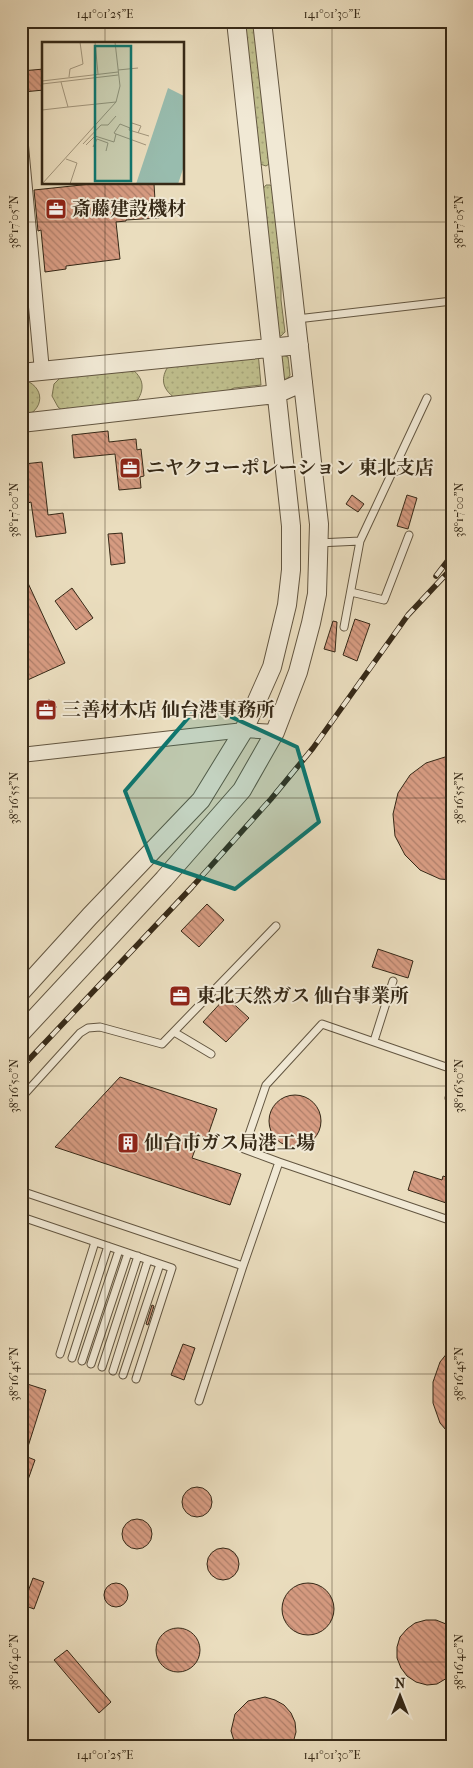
<svg xmlns="http://www.w3.org/2000/svg" width="473" height="1768" viewBox="0 0 473 1768" font-family="'IM FELL French Canon','Noto Serif JP',serif">
	<style>
		.grass { fill: url(#grass-dots); stroke: #7a7452 }
		.building { fill: url(#building-back-hatch); stroke: #362917 }
		.lines { fill: none; stroke-linecap: round; stroke-linejoin: round }
		.service-casing { stroke: #635641; stroke-width: 9 }
		.minor-casing { stroke: #635641; stroke-width: 16 }
		.tertiary-casing { stroke: #635641; stroke-width: 20 }
		.service { stroke: #f1e9d5; stroke-width: 7 }
		.minor { stroke: #f1e9d5; stroke-width: 14 }
		.tertiary { stroke: #f1e9d5; stroke-width: 18 }
		.rail-casing { stroke: #362917; stroke-width: 5.5 }
		.rail { stroke: #f1e9d5; stroke-width: 4; stroke-dasharray: 11; stroke-linecap: butt }
		.marked { fill: #0f766e; fill-opacity: 0.2; stroke: #0f766e; stroke-width: 4; stroke-linejoin: round }
		.ticks { fill: none; stroke: #362917; stroke-width: 1; stroke-opacity: 0.45 }
		.labels { text-anchor: middle; dominant-baseline: central; stroke-width: 4; stroke-linejoin: round; paint-order: stroke }
		.poi-label { font-size: 19px; font-weight: bold; fill: #362917; stroke: #f1e9d5; text-anchor: start }
		.inset-road { fill: none; stroke: #a2957b; stroke-width: 1 }
		.view { fill: #0f766e; fill-opacity: 0.15; stroke: #0f766e; stroke-width: 2.5 }
		.inset-edge { fill: none; stroke: #362917; stroke-width: 2.5 }
		.neatline { fill: none; stroke: #362917; stroke-width: 2 }
		.ticks-label { font-size: 12px; text-anchor: middle; fill: #362917 }
	</style>
	<defs>
		<pattern id="grass-dots" width="8" height="8" patternUnits="userSpaceOnUse" patternTransform="scale(1.25)"><rect width="8" height="8" fill="#bfbe8c"/><path d="M2 2h.1M6 6h.1" fill="none" stroke="#a5a378" stroke-width="1.8" stroke-linecap="round"/></pattern>
		<pattern id="building-back-hatch" width="6" height="6" patternUnits="userSpaceOnUse" patternTransform="scale(1.25)"><rect width="6" height="6" fill="#d69b81"/><path d="M-1 5l2 2M0 0l6 6M5-1l2 2" fill="none" stroke="#ae7e69"/></pattern>
	</defs>
	<rect width="100%" height="100%" fill="#eaddbe"/>
	<filter id="stains"><feTurbulence type="fractalNoise" baseFrequency=".004" numOctaves="4"/><feColorMatrix values="0 0 0 0 .2 0 0 0 0 .09 0 0 0 0 .02 0 0 0 .5 -.17"/></filter>
	<radialGradient id="worn" r=".72"><stop offset=".6" stop-color="#630" stop-opacity="0"/><stop offset="1" stop-color="#630" stop-opacity=".3"/></radialGradient>
	<path class="grass" d="M242,21h14l13,143 -3,2 -6,-2z
		M266,185h4l3,2 8,64v49l4,32 -4,4 -3,-1 -16,-145z
		M258,352l3,33 -27,3 -18,8 -41,2c-13,-9 -15,-20 -6,-33z
		M283,355l5,2 2,18 -3,5 -5,-2 -1,-21z
		M133,370c11,9 12,20 3,32l-73,9 -5,-4 -6,-11 2,-12 9,-9z
		M21,379c25,6 25,32 0,39z"/>
	<path class="building" d="M44,69v21l-21,2 -2,-21z
		M91,184h63l1,16 3,-1 1,19 -33,2v1l-10,1 4,37 -54,7v3l-21,3 -4,-42 -3,1 -4,-41z
		M108,431l1,11 27,-3 1,11 4,-1 3,27 -4,1 1,11 -22,2 -4,-36 -41,4 -2,-23z
		M42,462l6,53 15,-2 3,20 -30,4 -5,-35 -3,1 -4,-39z
		M352,495l12,9 -6,8 -12,-8z
		M407,495l10,3 -9,31 -11,-3z
		M122,533l3,30 -14,2 -3,-31z
		M21,568l44,95 -44,20z
		M72,588l21,30 -17,12 -21,-29z
		M355,619l15,5 -13,37 -14,-6z
		M333,621l4,1 -2,30 -11,-3z
		M49,699l8,8 -12,11 -8,-8z
		M445,757h7v123l-12,-1 -20,-9 -15,-15 -10,-19 -2,-22 5,-21 12,-18 16,-12z
		M207,904l17,16 -25,27 -18,-16z
		M378,949l35,12 -5,17 -36,-11z
		M226,997l23,21 -23,24 -23,-20z
		M120,1077l97,32 -10,29 -7,-2 -8,22 49,16 -11,31 -175,-58z
		M269 1121a26 26 0 1 1 52 0a26 26 0 1 1-52 0Z
		M414,1171l28,9 1,-4 9,3v26l-44,-15z
		M152,1305l2,1 -6,19 -2,-1z
		M183,1344l12,4 -11,32 -13,-5z
		M452,1347v90l-12,-14 -7,-20v-21l7,-20z
		M21,1382l25,8 -21,66 10,4 -12,34 -2,-1z
		M182 1502a15 15 0 1 1 30 0a15 15 0 1 1-30 0Z
		M122 1534a15 15 0 1 1 30 0a15 15 0 1 1-30 0Z
		M207 1564a16 16 0 1 1 32 0a16 16 0 1 1-32 0Z
		M33,1578l11,4 -10,27 -11,-4z
		M282 1609a26 26 0 1 1 52 0a26 26 0 1 1-52 0Z
		M104 1595a12 12 0 1 1 24 0a12 12 0 1 1-24 0Z
		M426,1620h10l10,4 6,5v46l-15,9 -10,1 -11,-3 -9,-6 -6,-8 -4,-10v-11l3,-10 7,-8 8,-6z
		M156 1650a22 22 0 1 1 44 0a22 22 0 1 1-44 0Z
		M67,1650l44,52 -12,11 -45,-53z
		M265,1697l10,3 9,5 7,8 4,9 1,10 -3,11 -2,4h-55l-5,-16 4,-17 13,-13z"/>
	<g class="lines">
		<g class="service-casing">
			<path id="service" d="M297,319l155,-18
				M318,543l42,-2 67,-143
				M351,592l33,8 25,-65
				M344,627l16,-86
				M174,1032l37,22
				M374,1041l19,-60
				M452,1091l-3,7 3,1
				M21,1098l59,-65 8,-5 12,-1 62,17 114,-118
				M279,1162l-35,-13 22,-64 56,-61 130,45
				M21,1191l222,75 36,-104 173,59
				M21,1218h4l147,50 -36,111
				M60,1354l35,-112
				M72,1358l36,-112
				M82,1361l37,-111
				M91,1364l37,-111
				M102,1367l36,-111
				M113,1371l35,-111
				M123,1375l37,-111
				M199,1401l44,-135"/>
		</g>
		<g class="minor-casing">
			<path id="minor" d="M21,146l21,225
				M21,755l223,-25 31,2"/>
		</g>
		<g class="tertiary-casing">
			<path id="tertiary" d="M21,373l278,-28
				M21,423l255,-29 27,-12
				M21,992l69,-76 111,-116 43,-70 28,-63 15,-62 4,-35v-44l-55,-505
				M21,1033l143,-154 78,-89 33,-58 23,-60 13,-49 6,-29 2,-70 -57,-503"/>
		</g>
		<use href="#service" class="service"/>
		<use href="#minor" class="minor"/>
		<use href="#tertiary" class="tertiary"/>
		<g class="rail-casing">
			<path id="rail" d="M436,576l16,-21
				M21,1068l171,-181 79,-88 42,-51 95,-133 44,-47"/>
		</g>
		<use href="#rail" class="rail"/>
	</g>
	<path class="marked" d="M201,703l96,44 22,75 -84,67 -83,-28 -27,-70z"/>
	<path class="ticks" d="M105,21v23M332,21v1726M105,184v1563M21,222h431M21,510h431M21,798h431M21,1086h431M21,1374h431M21,1662h431"/>
	<defs>
		<g id="office-square" transform="scale(1.125)"><rect x="-9" y="-9" width="18" height="18" rx="4" fill="#8f2418" stroke="#f1e9d5"/><path d="M-6-3h4V-5.5h4V-3h4V5H-6ZM-1-4.5V-3h2v-1.5ZM-6 0V1H6V0Z" fill="#fff"/></g>
		<g id="building-square" transform="scale(1.125)"><rect x="-9" y="-9" width="18" height="18" rx="4" fill="#8f2418" stroke="#f1e9d5"/><path d="M-4-6H4V6H1V3H-1V6H-4ZM-2.5-4.3h1.7v1.8h-1.7ZM.8-4.3h1.7v1.8H.8ZM-2.5-1h1.7V.8h-1.7ZM.8-1h1.7V.8H.8Z" fill="#fff"/></g>
	</defs>
	<g fill-rule="evenodd">
		<use href="#office-square" x="56" y="209"/>
		<use href="#office-square" x="130" y="468"/>
		<use href="#office-square" x="46" y="710"/>
		<use href="#office-square" x="180" y="996"/>
		<use href="#building-square" x="128" y="1143"/>
	</g>
	<g class="labels">
		<g class="poi-label">
			<text x="72" y="209">斎藤建設機材</text>
			<text x="146" y="468">ニヤクコーポレーション 東北支店</text>
			<text x="62" y="710">三善材木店 仙台港事務所</text>
			<text x="196" y="996">東北天然ガス 仙台事業所</text>
			<text x="144" y="1143">仙台市ガス局港工場</text>
		</g>
	</g>
	<g transform="translate(42 42)">
		<rect width="142" height="142" fill="#eaddbe"/>
		<path d="M126,46l16,8v70l-6,18h-42z" fill="#98bcae"/>
		<path class="inset-road" d="M53,0l3,32M76,28l20,-2M27,35l1,-8 13,-5 -3,-22M0,39l76,-9M19,40l7,25 48,-5M0,42l76,-9M0,68l26,-3M96,91l3,-7 -9,-3 -3,7 20,6M74,92l-2,-1 6,-9 10,4M41,102l18,-19h7l8,-9M44,103l9,-9 19,6 2,-8 30,11M51,105l4,-8 11,4 -2,8M24,117l11,4 -7,21M0,142l74,-82 4,-16 -5,-44"/>
		<path class="view" d="M53,4h36v135h-36z"/>
		<rect width="142" height="142" class="inset-edge"/>
	</g>
	<rect width="473" height="1768" fill="none" stroke="#eaddbe" stroke-width="55"/>
	<g transform="translate(400 1696)" stroke="#f1e9d5" stroke-width="4" paint-order="stroke">
	<path d="M0-4L9 19L0 12L-9 19Z" fill="#362917"/>
	<text y="-8" font-size="14" font-weight="bold" text-anchor="middle" fill="#362917">N</text>
	</g>
	<rect x="28" y="28" width="418" height="1712" class="neatline"/>
	<g class="ticks-label">
		<text x="105" y="18">141°01'25"E</text>
		<text x="332" y="18">141°01'30"E</text>
		<text transform="translate(14 222) rotate(-90)" y="4">38°17'05"N</text>
		<text transform="translate(459 222) rotate(-90)" y="4">38°17'05"N</text>
		<text transform="translate(14 510) rotate(-90)" y="4">38°17'00"N</text>
		<text transform="translate(459 510) rotate(-90)" y="4">38°17'00"N</text>
		<text transform="translate(14 798) rotate(-90)" y="4">38°16'55"N</text>
		<text transform="translate(459 798) rotate(-90)" y="4">38°16'55"N</text>
		<text transform="translate(14 1086) rotate(-90)" y="4">38°16'50"N</text>
		<text transform="translate(459 1086) rotate(-90)" y="4">38°16'50"N</text>
		<text transform="translate(14 1374) rotate(-90)" y="4">38°16'45"N</text>
		<text transform="translate(459 1374) rotate(-90)" y="4">38°16'45"N</text>
		<text transform="translate(14 1662) rotate(-90)" y="4">38°16'40"N</text>
		<text transform="translate(459 1662) rotate(-90)" y="4">38°16'40"N</text>
		<text x="105" y="1759">141°01'25"E</text>
		<text x="332" y="1759">141°01'30"E</text>
	</g>
	<rect width="100%" height="100%" filter="url(#stains)"/>
	<rect width="100%" height="100%" fill="url(#worn)"/>
</svg>
